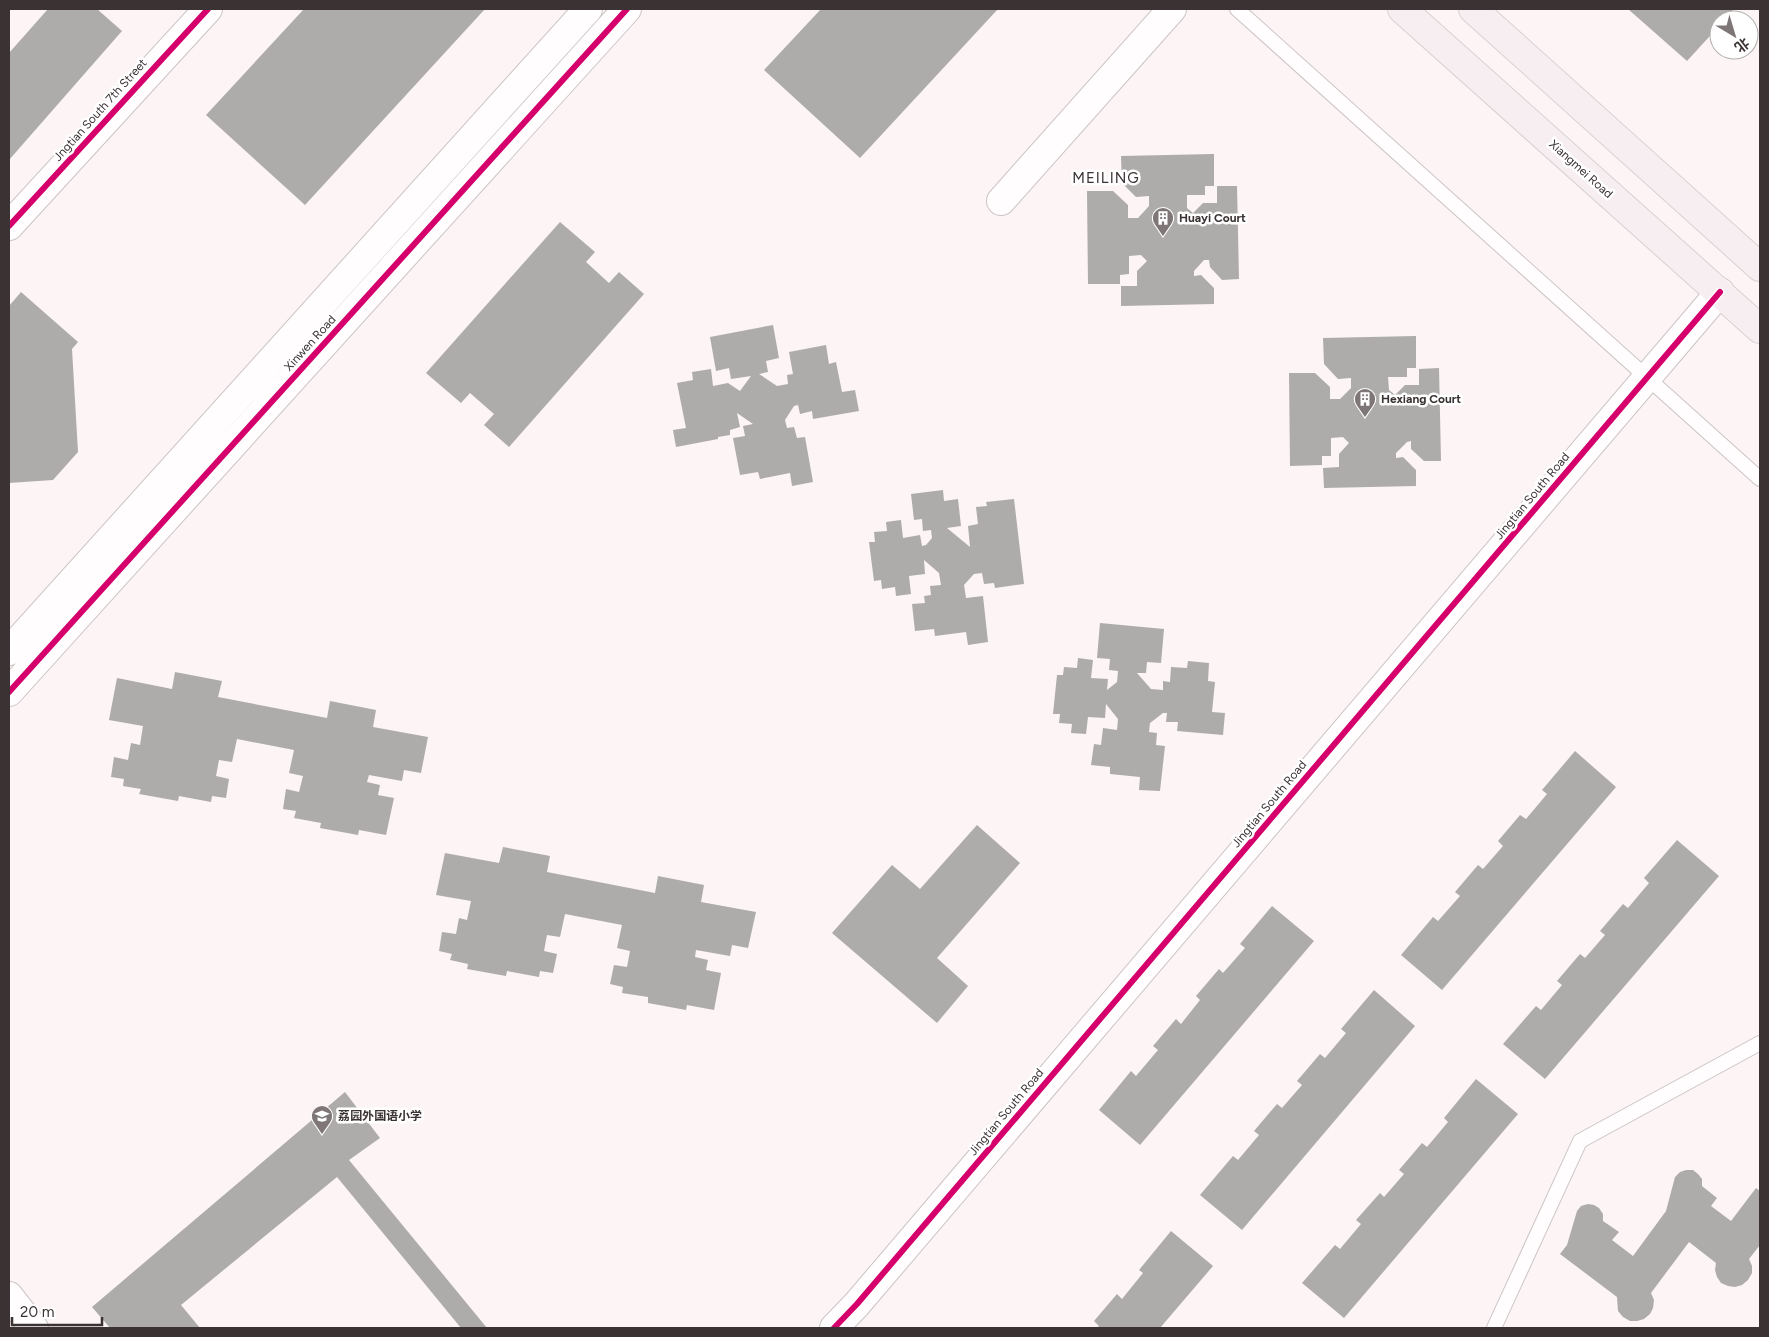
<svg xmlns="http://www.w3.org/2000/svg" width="1769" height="1337" viewBox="0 0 1769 1337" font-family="Figtree,'Noto Sans SC',sans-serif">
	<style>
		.building { fill: #adacaa }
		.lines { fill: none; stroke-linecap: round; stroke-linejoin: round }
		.lane-casing { stroke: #ccc4c5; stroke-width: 16 }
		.street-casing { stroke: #ccc4c5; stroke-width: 30 }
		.secondary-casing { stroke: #ccc4c5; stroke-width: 30 }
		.primary-casing { stroke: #d7d2d2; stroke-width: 30 }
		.lane { stroke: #fffdfe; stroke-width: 14 }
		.street { stroke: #fffdfe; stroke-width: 28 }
		.secondary { stroke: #fffdfe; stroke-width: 28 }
		.primary { stroke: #f6eef0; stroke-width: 28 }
		.cycleway-casing { stroke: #fff; stroke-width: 9 }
		.cycleway { stroke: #d6006c; stroke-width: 6 }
		.labels { text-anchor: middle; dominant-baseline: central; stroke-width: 5; stroke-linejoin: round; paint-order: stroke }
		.street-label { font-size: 12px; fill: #3b3233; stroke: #fff }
		.poi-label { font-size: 12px; font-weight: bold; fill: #3b3233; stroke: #fff; text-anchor: start }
		.quarter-label { font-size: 15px; letter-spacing: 1px; fill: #3b3233; stroke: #fff }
	</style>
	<rect width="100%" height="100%" fill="#fcf4f5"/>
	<path class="building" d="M48,9h49l25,22 -113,129v-107z
		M304,9h181l-180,196 -99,-90z
		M821,9h177l-138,149 -96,-88z
		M1628,9h106l-10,11h-5v6l-32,35z
		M1214,154v32h-9v9h-18v13l6,5 10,-10h14v-17h20l2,93 -17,1 -12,-13 -1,-7h-5l-10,11v5l7,-1 13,13v16l-93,2v-20h16v-15l10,-10 -6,-6 -12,1v18l-9,1v9h-32l-1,-93h26l15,14v13h10l11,-12v-10l-13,1 -14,-14 -1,-27z
		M560,222l35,30 -9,10 23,21 10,-11 25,22 -135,153 -25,-22 10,-11 -24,-21 -9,10 -35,-30z
		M21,292l57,50 -6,7 6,103 -25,28 -44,3v-177z
		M773,325l6,33 -13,3 2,11 -9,2 18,12 11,-2 -1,-9 6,-1 -4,-22 37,-7 3,19 7,-2 6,30 13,-2 4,21 -46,8 -1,-8 -12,3 -2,-9 -4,1 -9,14 2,8 7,-1 3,11 8,-1 8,45 -21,4 -2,-13 -30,6 -2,-7 -18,3 -7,-37 12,-2 -2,-10 10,-2 -16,-11 3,14 -10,3v5l-12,2v2l-42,8 -3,-17 13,-2 -9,-45 16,-3 -1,-8 19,-3 2,17 15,-3 12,8 11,-15 -20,3 -2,-11 -13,3 -6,-34z
		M1416,336v32h-9v9h-19l1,13 6,5 10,-10h14v-16l20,-1 2,93h-17l-13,-12v-8l-4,1 -11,11v5l7,-1 13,13v16l-92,2 -1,-20 16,-1v-13l10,-11 -6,-6 -12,1v18h-9v9l-32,1 -1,-93h26l15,14v12h10l11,-11v-10l-13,1 -14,-15 -1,-26z
		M943,490l1,11 14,-2 3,27 -14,2 23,19 -2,-21 10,-2 -2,-17 11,-1 -1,-4 28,-3 10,85 -29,4 -1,-5 -10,1 -2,-11 -8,1 -10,11 2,13 17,-2 5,46 -20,3 -2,-13 -31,4 -1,-7 -19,2 -3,-27 13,-1 -1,-7 7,-1 -1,-9 11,-1 -2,-12 -15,-13 1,14 -16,2 2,18 -15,2 -1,-9 -13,2 -1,-9 -7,1 -5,-39h6l-1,-10 13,-1 -1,-9 15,-2 2,18 17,-3 2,11 4,-1 6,-7 -1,-8 -8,1 -1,-12 -8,1 -3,-26z
		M1100,623l64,6 -3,34 -14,-1 -1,11h-9l14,16 12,1v-9l7,1 1,-15 16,1 1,-7 21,2 -1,18 7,1 -3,30 13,1 -2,22 -46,-4 1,-9h-12l1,-9h-4l-13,10 -1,9 8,1 -1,12 9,1 -5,45 -21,-1 1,-13 -30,-3v-7l-19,-2 3,-21 7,1 2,-17 14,2 1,-11 -12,-15 -1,14 -17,-1 -2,17 -15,-1 1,-9 -13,-1 1,-9h-7l4,-39h6l1,-8 13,1 1,-10 15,2 -2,18 17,1 -1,11 10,-8 1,-11 -9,-1 1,-11 -13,-1z
		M175,672l47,9 -4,16 109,21 3,-17 46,9 -3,17 55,10 -7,36 -17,-3 -2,11 -33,-6 -2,7 13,3 -2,10 16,3 -8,37 -27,-5 -1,5 -38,-7 1,-5 -27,-5 2,-7 -13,-2 3,-20 13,3 4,-16 -14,-3 5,-23 -57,-11 -5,23 -13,-2 -3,16 13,3 -3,19 -14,-2 -1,6 -32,-6 -1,5 -39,-7 2,-5 -18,-3 1,-7 -13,-2 3,-20 14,3 3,-17 9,2 3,-19 -34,-6 8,-42 55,11z
		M1575,751l41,36 -174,203 -41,-35 32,-38 5,4 22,-25 -5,-4 23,-27 5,4 20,-23 -5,-5 22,-26 6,4 21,-25 -5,-4z
		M977,825l43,38 -83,95 31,28 -31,37 -105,-90 60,-68 28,24z
		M1677,840l42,36 -174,203 -42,-35 33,-38 5,4 21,-25 -5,-4 23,-27 5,4 20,-23 -5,-4 23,-27 5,4 21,-25 -5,-5z
		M503,847l47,9 -3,16 108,21 3,-17 46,9 -3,17 55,10 -8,36 -16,-3 -2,11 -34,-6 -1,7 13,3 -2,10 15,3 -7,37 -27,-5 -1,5 -38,-7v-6l-26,-4 1,-6 -13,-3 4,-19 13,2 3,-16 -13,-3 5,-23 -57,-11 -5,23 -13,-2 -3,16 13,3 -4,19 -13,-2 -1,6 -32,-6 -1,5 -39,-7 1,-5 -18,-4 2,-6 -13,-3 3,-19 14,2 3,-16 8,2 4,-19 -35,-6 9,-42 54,10z
		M1272,906l42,35 -174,204 -41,-35 32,-39 5,5 22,-26 -5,-4 23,-27 5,5 19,-24 -4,-4 23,-27 4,4 22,-25 -5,-4z
		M1374,990l41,36 -173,204 -42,-35 33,-39 5,4 21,-25 -5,-4 23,-27 5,4 20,-23 -5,-4 23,-27 5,4 21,-25 -5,-4z
		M1476,1079l42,35 -174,204 -42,-35 33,-38 5,4 21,-25 -5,-4 24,-27 4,4 20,-23 -5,-4 23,-27 5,4 21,-25 -4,-4z
		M345,1092l35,46 -31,22 138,168h-26l-124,-151 -156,128 19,23h-90l-18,-21z
		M1686,1170h7l5,4 4,5v7l15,12 -6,8 20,15 25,-33 4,3v54l-11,14 3,7v7l-4,7 -6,5 -7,2 -7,-1 -7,-3 -4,-6 -2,-7 1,-7 -27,-21 -38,51 3,7 -1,8 -3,6 -6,5 -7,2h-7l-7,-4 -5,-6 -1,-14 -57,-43 7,-9 10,-34 4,-5 7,-2 6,1 5,3 4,6v7l16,11 -7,8 21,16 33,-45 9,-34 5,-5z
		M1171,1231l42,35 -53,62h-63l2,-2 -5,-5 23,-27 5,5 21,-26 -4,-3z"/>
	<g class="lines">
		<g class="lane-casing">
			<path id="lane" d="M1237,9l523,470
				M1494,1328l86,-187 180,-98"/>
		</g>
		<g class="street-casing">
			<path id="street" d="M1001,201l171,-192
				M9,226l199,-217
				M9,1296l25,32
				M834,1328l23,-24 863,-1012"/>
		</g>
		<g class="secondary-casing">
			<path id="secondary" d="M9,651l579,-642
				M9,692l618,-683"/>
		</g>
		<g class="primary-casing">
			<path id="primary" d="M1402,9l358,320
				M1473,9l287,258"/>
		</g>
		<use href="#lane" class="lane"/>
		<use href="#street" class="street"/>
		<use href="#secondary" class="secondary"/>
		<use href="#primary" class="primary"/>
		<g class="cycleway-casing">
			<path id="cycleway" d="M9,226l199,-217
				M9,692l618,-683
				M834,1328l23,-24 863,-1012"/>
		</g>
		<use href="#cycleway" class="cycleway"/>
	</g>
	<defs>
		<g id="building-pin" transform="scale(1.125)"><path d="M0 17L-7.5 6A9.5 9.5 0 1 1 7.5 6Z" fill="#7f7677" stroke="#fff"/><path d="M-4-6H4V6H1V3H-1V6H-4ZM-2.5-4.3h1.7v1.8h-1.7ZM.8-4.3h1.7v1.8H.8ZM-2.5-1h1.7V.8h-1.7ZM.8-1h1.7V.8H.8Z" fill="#fff"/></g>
		<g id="school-pin" transform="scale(1.125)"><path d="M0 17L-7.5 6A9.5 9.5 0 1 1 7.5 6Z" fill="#7f7677" stroke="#fff"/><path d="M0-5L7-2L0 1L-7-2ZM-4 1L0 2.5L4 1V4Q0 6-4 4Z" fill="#fff"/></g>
	</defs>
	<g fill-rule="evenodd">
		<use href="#building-pin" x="1163" y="218"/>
		<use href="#building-pin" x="1365" y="399"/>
		<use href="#school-pin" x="322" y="1116"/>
	</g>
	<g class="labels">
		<g class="street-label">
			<text transform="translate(100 110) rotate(-48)">Jngtian South 7th Street</text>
			<text transform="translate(1581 169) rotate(42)">Xiangmei Road</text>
			<text transform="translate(310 343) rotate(-48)">Xinwen Road</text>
			<text transform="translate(1532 496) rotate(-50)">Jingtian South Road</text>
			<text transform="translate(1269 804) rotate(-50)">Jingtian South Road</text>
			<text transform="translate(1006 1112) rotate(-50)">Jingtian South Road</text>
		</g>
		<g class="poi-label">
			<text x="1179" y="218">Huayi Court</text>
			<text x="1381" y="399">Hexiang Court</text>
			<text x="338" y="1116">荔园外国语小学</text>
		</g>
		<g class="quarter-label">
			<text x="1106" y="178">MEILING</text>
		</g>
	</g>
	<rect width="1769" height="1337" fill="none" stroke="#3b3233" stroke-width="20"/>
	<g transform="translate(1734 35) rotate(142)"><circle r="24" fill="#ffffff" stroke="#b1adad"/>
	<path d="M0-4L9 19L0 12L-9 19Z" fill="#7f7677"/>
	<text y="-8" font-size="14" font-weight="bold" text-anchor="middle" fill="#3b3233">北</text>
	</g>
	<path d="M12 1317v8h90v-8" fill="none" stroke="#3b3233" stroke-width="2.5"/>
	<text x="20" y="1317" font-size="15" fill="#3b3233" stroke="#ffffff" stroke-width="4" paint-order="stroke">20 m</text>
</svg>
